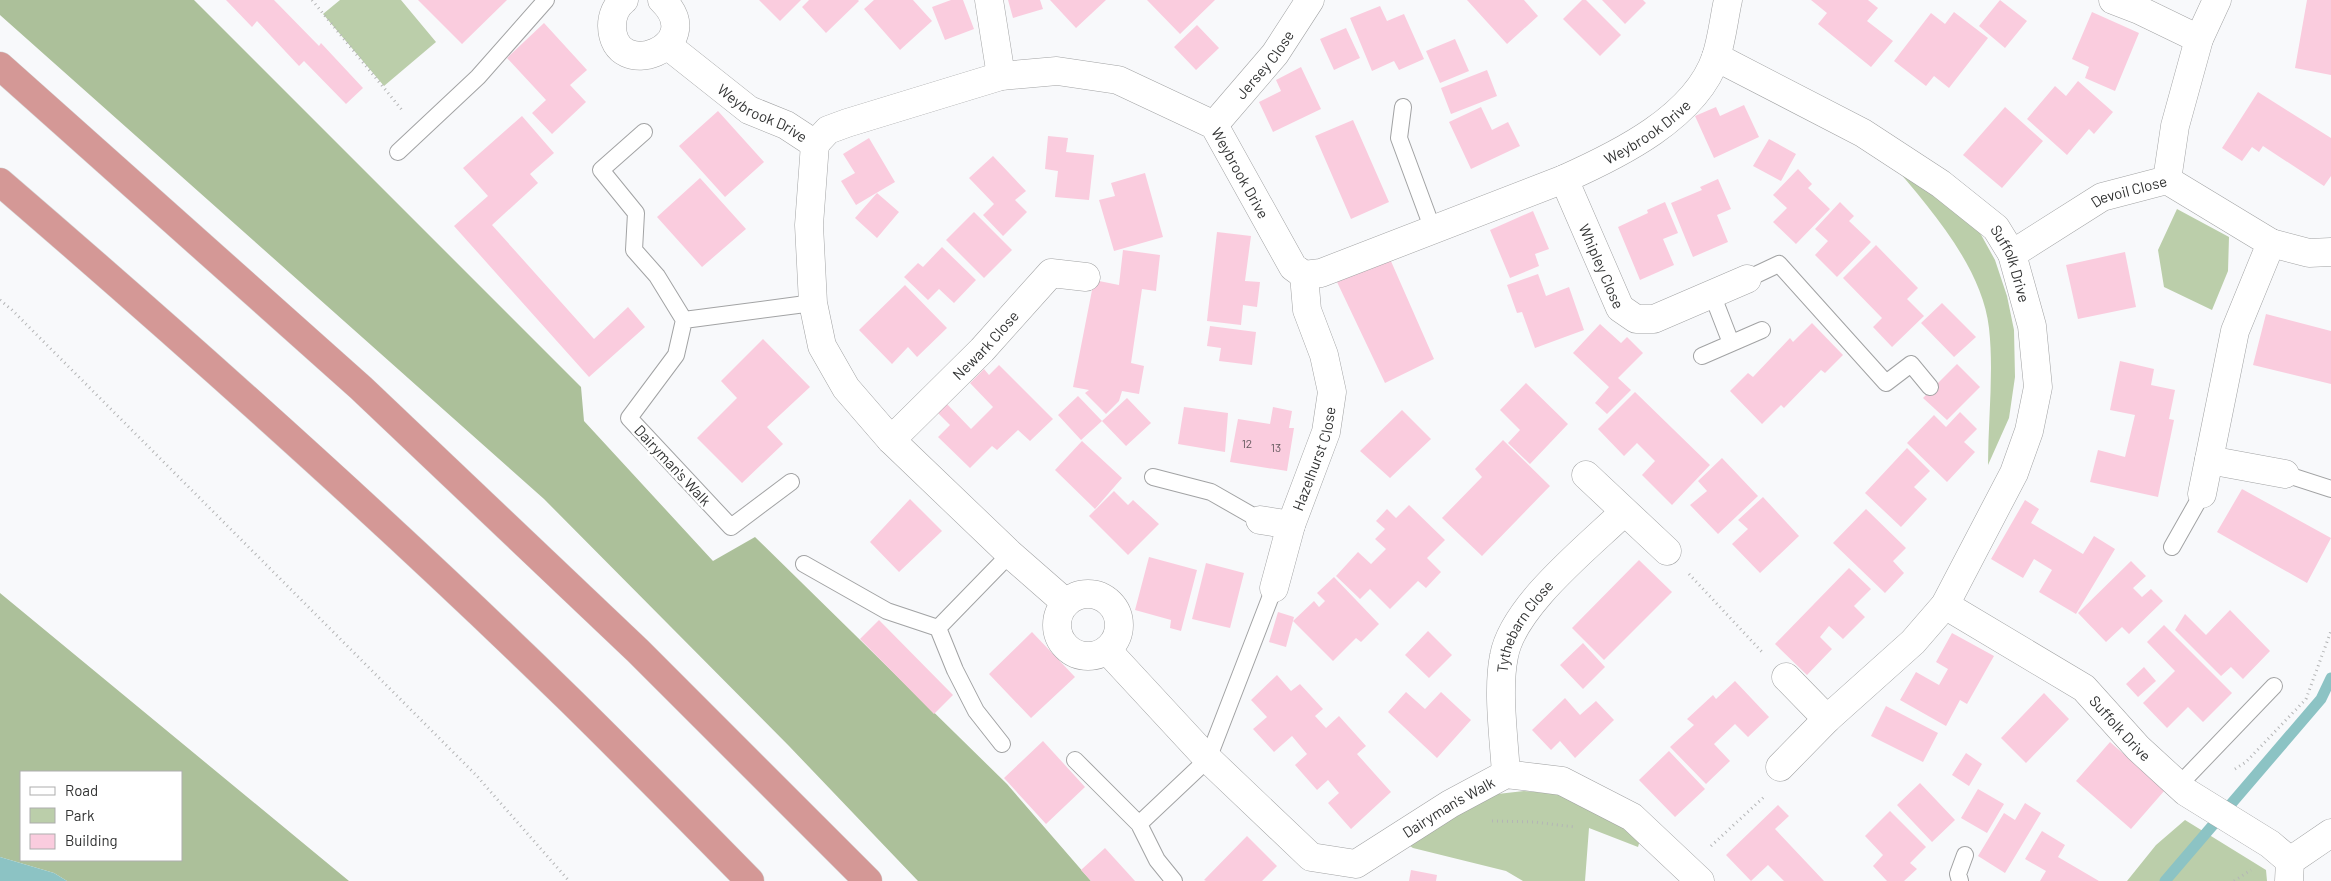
<svg xmlns="http://www.w3.org/2000/svg" width="2331" height="881" viewBox="0 0 2331 881" font-family="Barlow,sans-serif">
	<style>
		.green { fill: #bbceaa }
		.forest { fill: #acc09a; fill-rule: evenodd }
		.water { fill: #8cc3c4 }
		.lines { fill: none; stroke-linecap: round; stroke-linejoin: round }
		.stream { stroke: #8cc3c4; stroke-width: 11 }
		.building { fill: #faccde }
		.service-casing { stroke: #a2a3a4; stroke-width: 18 }
		.minor-casing { stroke: #a2a3a4; stroke-width: 29 }
		.trunk-casing { stroke: #d6d6d6; stroke-width: 29 }
		.path { stroke: #b4b5b6; stroke-width: 3; stroke-dasharray: 1 4; stroke-linecap: butt }
		.service { stroke: #fff; stroke-width: 16 }
		.minor { stroke: #fff; stroke-width: 28 }
		.trunk { stroke: #d49896; stroke-width: 28 }
		.labels { text-anchor: middle; dominant-baseline: central; stroke-width: 5; stroke-linejoin: round; paint-order: stroke }
		.number-label { font-size: 12px; fill: #64595e }
		.street-label { font-size: 15px; fill: #323333; stroke: #fff }
	</style>
	<rect width="100%" height="100%" fill="#f8f9fb"/>
	<path class="green" d="M340,0h61l35,42 -52,44 -61,-72z
		M1889,160l90,71 16,29 12,36 7,34 1,47 -6,41 -21,47c0,-45 6,-92 1,-137 -7,-62 -61,-122 -100,-168z
		M2177,209l52,28 -1,34 -16,39 -48,-23 -6,-37z
		M1524,791l48,4 38,22 30,23 -2,7 -49,-19 -4,53h-62l-17,-10 -93,-23 -15,-10 82,-42z
		M2185,820l81,50 1,11h-140l29,-36z"/>
	<path class="forest" d="M0,0h194l387,387 3,34 129,140 42,-24 252,247 84,97h-173l-129,-135 -245,-247 -544,-484z
		M0,593l349,288h-282l-13,-8 -54,-16zM21,772h160v88h-160z"/>
	<path class="water" d="M0,857l54,16 13,8h-67z"/>
	<g class="lines">
		<path class="stream" d="M2165,881l156,-182 10,-21"/>
	</g>
	<path class="building" d="M226,0h48l45,46 2,-3 42,45 -17,16 -42,-43 -5,5 -42,-45 -5,6z
		M418,0h89l-45,44z
		M759,0h42l-21,21z
		M809,0h49l1,1 -33,32 -24,-26z
		M874,0h39l19,21 -32,29 -36,-41z
		M951,0h12l11,29 -29,11 -13,-33z
		M1008,0h32l3,9 -30,9z
		M1050,0h56l-30,28z
		M1147,0h68l-35,34z
		M1467,0h57l14,16 -31,28z
		M1582,0h4l35,35 -21,21 -37,-37z
		M1602,0h41l3,3 -21,21z
		M1811,0h57l10,8 -11,13 26,20 -22,26 -53,-43 9,-11z
		M2000,0l27,21 -22,27 -26,-22z
		M2307,0h24v75l-36,-7z
		M1380,6l7,15 17,-7 20,45 -25,11 -5,-9 -22,10 -22,-53z
		M1954,12l34,26 -39,50 -15,-12 -8,10 -32,-25 37,-48 14,11z
		M2092,12l47,21 -24,58 -30,-13 4,-11 -17,-8z
		M544,23l43,47 -17,15 16,17 -34,32 -20,-21 14,-13 -39,-42z
		M1197,25l22,23 -23,22 -22,-23z
		M1346,28l14,30 -26,12 -14,-31z
		M1455,39l14,32 -29,12 -14,-32z
		M1301,67l20,42 -48,23 -14,-30 22,-11 -5,-11z
		M1487,70l10,26 -46,18 -10,-26z
		M2078,81l35,31 -19,22 -5,-5 -22,26 -40,-36 28,-33 11,10z
		M2258,92l73,46v38l-7,10 -61,-40 -4,6 -7,-5 -10,14 -20,-13z
		M1744,105l15,32 -45,21 -19,-42 21,-9 4,9z
		M1481,107l11,23 16,-8 12,24 -49,23 -22,-47z
		M2005,107l38,34 -41,47 -39,-33z
		M718,111l46,51 -39,35 -46,-51z
		M522,116l32,37 -24,21 8,9 -46,42 102,114 34,-32 17,20 -56,50 -135,-151 34,-30 -25,-28z
		M1353,120l36,82 -38,17 -36,-83z
		M1048,136l20,2 -2,14 28,3 -5,45 -34,-3 3,-26 -13,-2z
		M869,138l26,44 -39,23 -15,-24 14,-8 -12,-19z
		M1769,139l27,15 -15,27 -28,-15z
		M993,156l33,35 -11,9 12,12 -24,24 -20,-21 11,-11 -25,-26z
		M1798,169l14,15 -4,4 22,21 -34,35 -23,-22 14,-14 -14,-13z
		M1145,173l18,64 -49,14 -15,-51 16,-4 -4,-13z
		M700,178l46,51 -44,38 -45,-50z
		M1718,179l13,30 -14,6 11,27 -35,15 -22,-54 31,-13 -2,-3z
		M877,193l22,19 -22,26 -22,-20z
		M1665,202l13,31 -15,6 11,26 -34,15 -22,-53 30,-14 -1,-3z
		M1840,202l14,14 -5,5 22,21 -34,35 -22,-22 13,-14 -13,-12z
		M1533,211l16,38 -14,5 4,12 -29,12 -20,-48z
		M974,212l38,38 -28,28 -38,-38z
		M1217,232l34,4 -6,45 15,1 -3,25 -14,-2 -2,20 -34,-4z
		M1876,245l42,43 -11,11 17,17 -32,31 -19,-20 9,-9 -39,-40z
		M942,247l34,33 -22,23 -15,-14 -11,11 -24,-23 14,-14 5,4z
		M1123,250l37,5 -4,36 -14,-2 -11,74 13,3 -5,28 -17,-3 -3,10 -13,13 -21,-21 4,-3 -16,-3 21,-107 25,5z
		M2125,252l11,55 -58,12 -12,-54z
		M1390,259l44,100 -49,24 -48,-101z
		M1538,274l8,22 23,-9 15,43 -49,18 -13,-36 -5,1 -10,-28z
		M905,285l42,43 -30,29 -9,-10 -16,17 -33,-34z
		M1942,303l34,34 -22,20 -33,-34z
		M2266,314l65,17v53l-78,-19z
		M1812,323l31,32 -18,18 -4,-3 -37,38 -3,-3 -19,19 -32,-33 18,-18 5,4 37,-39 3,4z
		M1600,324l21,19 6,-6 16,16 -25,25 13,12 -24,24 -12,-11 14,-16 -36,-34z
		M1210,326l46,6 -4,33 -33,-4 2,-13 -14,-2z
		M763,339l47,48 -43,40 16,17 -41,39 -45,-45 40,-40 -16,-17z
		M2120,361l34,8 -3,16 24,5 -6,29 5,1 -16,77 -68,-15 8,-32 27,7 10,-42 -25,-5z
		M1957,364l23,23 -33,33 -24,-22z
		M999,365l54,54 -23,22 -12,-11 -21,20 -5,-4 -22,22 -32,-31 12,-12 -12,-12 9,-9 24,25 22,-22 -23,-24 14,-14 5,6z
		M1526,383l42,41 -38,40 -22,-21 12,-13 -20,-20z
		M1635,392l75,73 -38,40 -30,-30 13,-14 -18,-18 -13,13 -26,-27z
		M1078,396l24,25 -21,19 -23,-25z
		M1127,398l24,25 -25,23 -24,-25z
		M1184,407l44,6 -3,39 -47,-8z
		M1273,407l19,4 -3,17h5l-7,43 -57,-9 8,-43 32,5z
		M1402,410l29,29 -41,39 -30,-27z
		M1960,412l17,17 -13,13 11,10 -28,30 -40,-39 27,-28 12,12z
		M1503,440l47,46 -68,70 -40,-38 40,-41 -7,-8z
		M1082,441l40,37 -27,31 -40,-39z
		M1907,448l23,23 -16,16 13,12 -26,28 -36,-34z
		M1722,458l36,38 -40,38 -28,-29 17,-14 -9,-10z
		M2242,489l89,49 -24,45 -90,-51z
		M1114,491l14,14 5,-5 26,24 -31,31 -39,-39z
		M1763,497l36,39 -39,37 -28,-29 16,-15 -10,-9z
		M910,499l32,32 -43,41 -29,-30z
		M2025,500l14,9 -8,14 52,31 11,-18 21,13 -39,65 -37,-22 13,-22 -18,-11 -11,19 -32,-19z
		M1409,505l36,35 -18,18 14,14 -15,16 -8,-7 -28,28 -20,-20 -10,10 -24,-23 22,-24 13,12 15,-15 -11,-10 10,-10 -9,-8 11,-12 9,9z
		M1866,509l40,39 -13,13 11,12 -19,20 -52,-50z
		M1149,557l48,13 -16,61 -11,-3 1,-8 -36,-10z
		M1639,560l33,32 -68,68 -32,-32z
		M2131,561l15,15 -13,12 9,9 9,-8 12,12 -34,33 -7,-7 -16,15 -28,-29z
		M1206,563l38,10 -14,55 -38,-9z
		M1849,568l22,21 -17,17 11,11 -22,22 -14,-13 -9,11 12,12 -25,26 -32,-31z
		M1334,577l45,47 -18,18 -5,-4 -23,23 -40,-40 21,-20 5,6 6,-6 -8,-8z
		M2230,610l40,41 -27,28 -12,-12 -10,9 -46,-46 10,-16 21,21z
		M1278,612l16,5 -8,30 -17,-5z
		M879,620l74,75 -19,19 -74,-75z
		M2164,625l68,68 -29,29 -15,-15 -21,21 -24,-25 32,-32 -28,-29z
		M1428,631l24,24 -23,23 -24,-23z
		M1032,632l43,45 -44,41 -42,-44z
		M1952,633l42,23 -27,48 -7,-4 -14,26 -46,-26 16,-28 23,13 9,-16 -12,-7z
		M1583,643l22,24 -22,22 -23,-24z
		M2144,667l12,14 -18,16 -12,-13z
		M1277,675l14,16 9,-7 23,25 -8,7 11,12 13,-12 27,30 -9,8 34,38 -40,37 -23,-26 11,-10 -11,-13 -11,10 -22,-25 12,-11 -15,-18 -18,16 -21,-23 14,-12 -16,-17z
		M1735,681l34,36 -21,20 -13,-13 -21,20 16,17 -24,23 -36,-37 24,-22 -7,-6 26,-24 3,4z
		M1406,692l19,17 16,-17 30,28 -34,38 -49,-46z
		M2044,693l25,26 -43,44 -25,-25z
		M1565,698l15,17 16,-14 18,19 -39,38 -15,-17 -9,9 -19,-20z
		M1886,706l52,27 -15,29 -52,-26z
		M1043,741l42,46 -39,37 -42,-46z
		M2110,742l55,48 -34,39 -55,-48z
		M1669,751l36,38 -30,28 -36,-37z
		M1966,753l16,11 -13,22 -17,-11z
		M1920,783l35,37 -23,22 -35,-37z
		M1978,789l26,15 -17,29 -26,-15z
		M2025,803l16,10 -36,60 -27,-17 26,-43 11,7z
		M1778,805l11,11 -14,13 49,52h-40l-16,-16 -17,16 -25,-26z
		M1890,811l36,36 -16,16 7,6 -13,12h-17l-14,-15 10,-11 -18,-19z
		M2042,831l23,14 -7,12 41,24h-59l6,-10 -21,-12z
		M1247,836l30,30 -15,15h-56l-2,-1z
		M1105,848l30,33h-44l-10,-11z
		M1411,870l26,5 -1,6h-27z"/>
	<g class="lines">
		<g class="service-casing">
			<path id="service" d="M1403,107l-4,31 34,92
				M644,132l-43,38 35,43 -2,37 23,26 27,44
				M398,152l80,-75 68,-77
				M1747,279l32,-15 107,119 25,-19 19,23
				M1712,294l19,49
				M1702,356l60,-26
				M2285,474l46,15
				M1153,477l58,15 49,28
				M791,482l-60,45 -102,-109 47,-63 8,-35 129,-17
				M2172,547l30,-53
				M804,564l83,47 51,17 72,-74
				M938,628l17,42 21,41 26,33
				M1075,760l64,64
				M2179,785l95,-99
				M1174,881l-17,-21 -18,-36 69,-65 66,-171
				M1960,881l-2,-7 7,-19"/>
		</g>
		<g class="minor-casing">
			<g id="minor">
				<path d="M624,0c-8,6 -12,16 -12,26 1,58 98,21 50,-26"/>
				<path d="M989,0l12,76"/>
				<path d="M2113,0l26,10 60,29"/>
				<path id="s1" d="M667,45l82,65 37,15 29,19"/>
				<path id="s2" d="M1716,57l147,76 78,51 55,44 16,26 20,72 6,61 -9,44 -15,42 -69,132 -32,37 -86,77 -47,48"/>
				<path id="s3" d="M1214,125l61,-71 35,-54"/>
				<path id="s4" d="M815,144l13,-14 19,-7 154,-47 56,-5 61,9 96,45 79,142 11,8 17,-2 243,-94c54,-24 132,-62 152,-122 6,-18 8,-39 12,-57"/>
				<path d="M815,144l-6,81 4,78 9,43 24,42 45,52 119,114 56,49"/>
				<path id="s5" d="M1564,179l56,129 16,11h18l93,-40"/>
				<path d="M2167,180l8,-54 24,-87 18,-39"/>
				<path d="M2271,243l38,10 22,-1"/>
				<path id="s6" d="M2012,254l90,-57 65,-17 104,63 -36,88 -33,163"/>
				<path id="s7" d="M891,440l91,-90 69,-77 35,4"/>
				<path d="M2209,460l76,14"/>
				<path d="M1586,475l81,76"/>
				<path id="s8" d="M1260,520l31,5 35,-93 6,-40 -8,-37 -17,-45 -3,-35"/>
				<path d="M1274,588l17,-63"/>
				<circle cx="1088" cy="625" r="31"/>
				<path id="s9" d="M1945,605l139,83 54,60 48,44 84,52 20,17"/>
				<path id="s10" d="M1107,650l101,109 103,98 45,7 94,-60 56,-30 56,7 70,36 68,64"/>
				<path d="M1786,677l41,42"/>
				<path id="s11" d="M1506,774c-2,-35 -9,-84 -2,-118 9,-50 84,-109 120,-144"/>
				<path d="M2289,881l1,-20 41,-28"/>
			</g>
		</g>
		<g class="trunk-casing">
			<path id="trunk" d="M0,66l361,322 277,263 230,230
				M0,182c195,168 388,340 572,520 60,59 119,119 178,179"/>
		</g>
		<path class="path" d="M312,0l90,110
			M0,300l12,10 464,465 93,106
			M1689,574l74,79
			M2235,769l11,-7 60,-63 25,-68
			M1492,821l42,1 41,5
			M1711,846l54,-50
			M2234,881l17,-11"/>
		<use href="#service" class="service"/>
		<use href="#minor" class="minor"/>
		<use href="#trunk" class="trunk"/>
	</g>
	<g class="labels">
		<g class="number-label">
			<text x="1247" y="443">12</text>
			<text x="1276" y="447">13</text>
		</g>
		<g class="street-label">
			<text stroke="none"><textPath href="#s3" startOffset="79">Jersey Close</textPath></text>
			<text stroke="none"><textPath href="#s1" startOffset="118">Weybrook Drive</textPath></text>
			<text stroke="none"><textPath href="#s4" startOffset="974">Weybrook Drive</textPath></text>
			<text stroke="none"><textPath href="#s4" startOffset="479">Weybrook Drive</textPath></text>
			<text stroke="none"><textPath href="#s6" startOffset="134">Devoil Close</textPath></text>
			<text stroke="none"><textPath href="#s5" startOffset="95">Whipley Close</textPath></text>
			<text stroke="none"><textPath href="#s2" startOffset="368">Suffolk Drive</textPath></text>
			<text stroke="none"><textPath href="#s7" startOffset="134">Newark Close</textPath></text>
			<text stroke="none"><textPath href="#s8" startOffset="102">Hazelhurst Close</textPath></text>
			<text transform="translate(673 465) rotate(47)">Dairyman's Walk</text>
			<text stroke="none"><textPath href="#s11" startOffset="154">Tythebarn Close</textPath></text>
			<text stroke="none"><textPath href="#s9" startOffset="216">Suffolk Drive</textPath></text>
			<text stroke="none"><textPath href="#s10" startOffset="445">Dairyman's Walk</textPath></text>
		</g>
	</g>
	<rect x="20" y="771" width="162" height="90" fill="#ffffff" stroke="#adadad"/>
	<rect x="30" y="787" width="25" height="8" fill="#ffffff" stroke="#adadad"/>
	<text x="65" y="796" font-size="15" fill="#323333">Road</text>
	<rect x="30" y="808" width="25" height="15" fill="#bbceaa" stroke="#adadad"/>
	<text x="65" y="821" font-size="15" fill="#323333">Park</text>
	<rect x="30" y="834" width="25" height="15" fill="#faccde" stroke="#adadad"/>
	<text x="65" y="846" font-size="15" fill="#323333">Building</text>
</svg>
